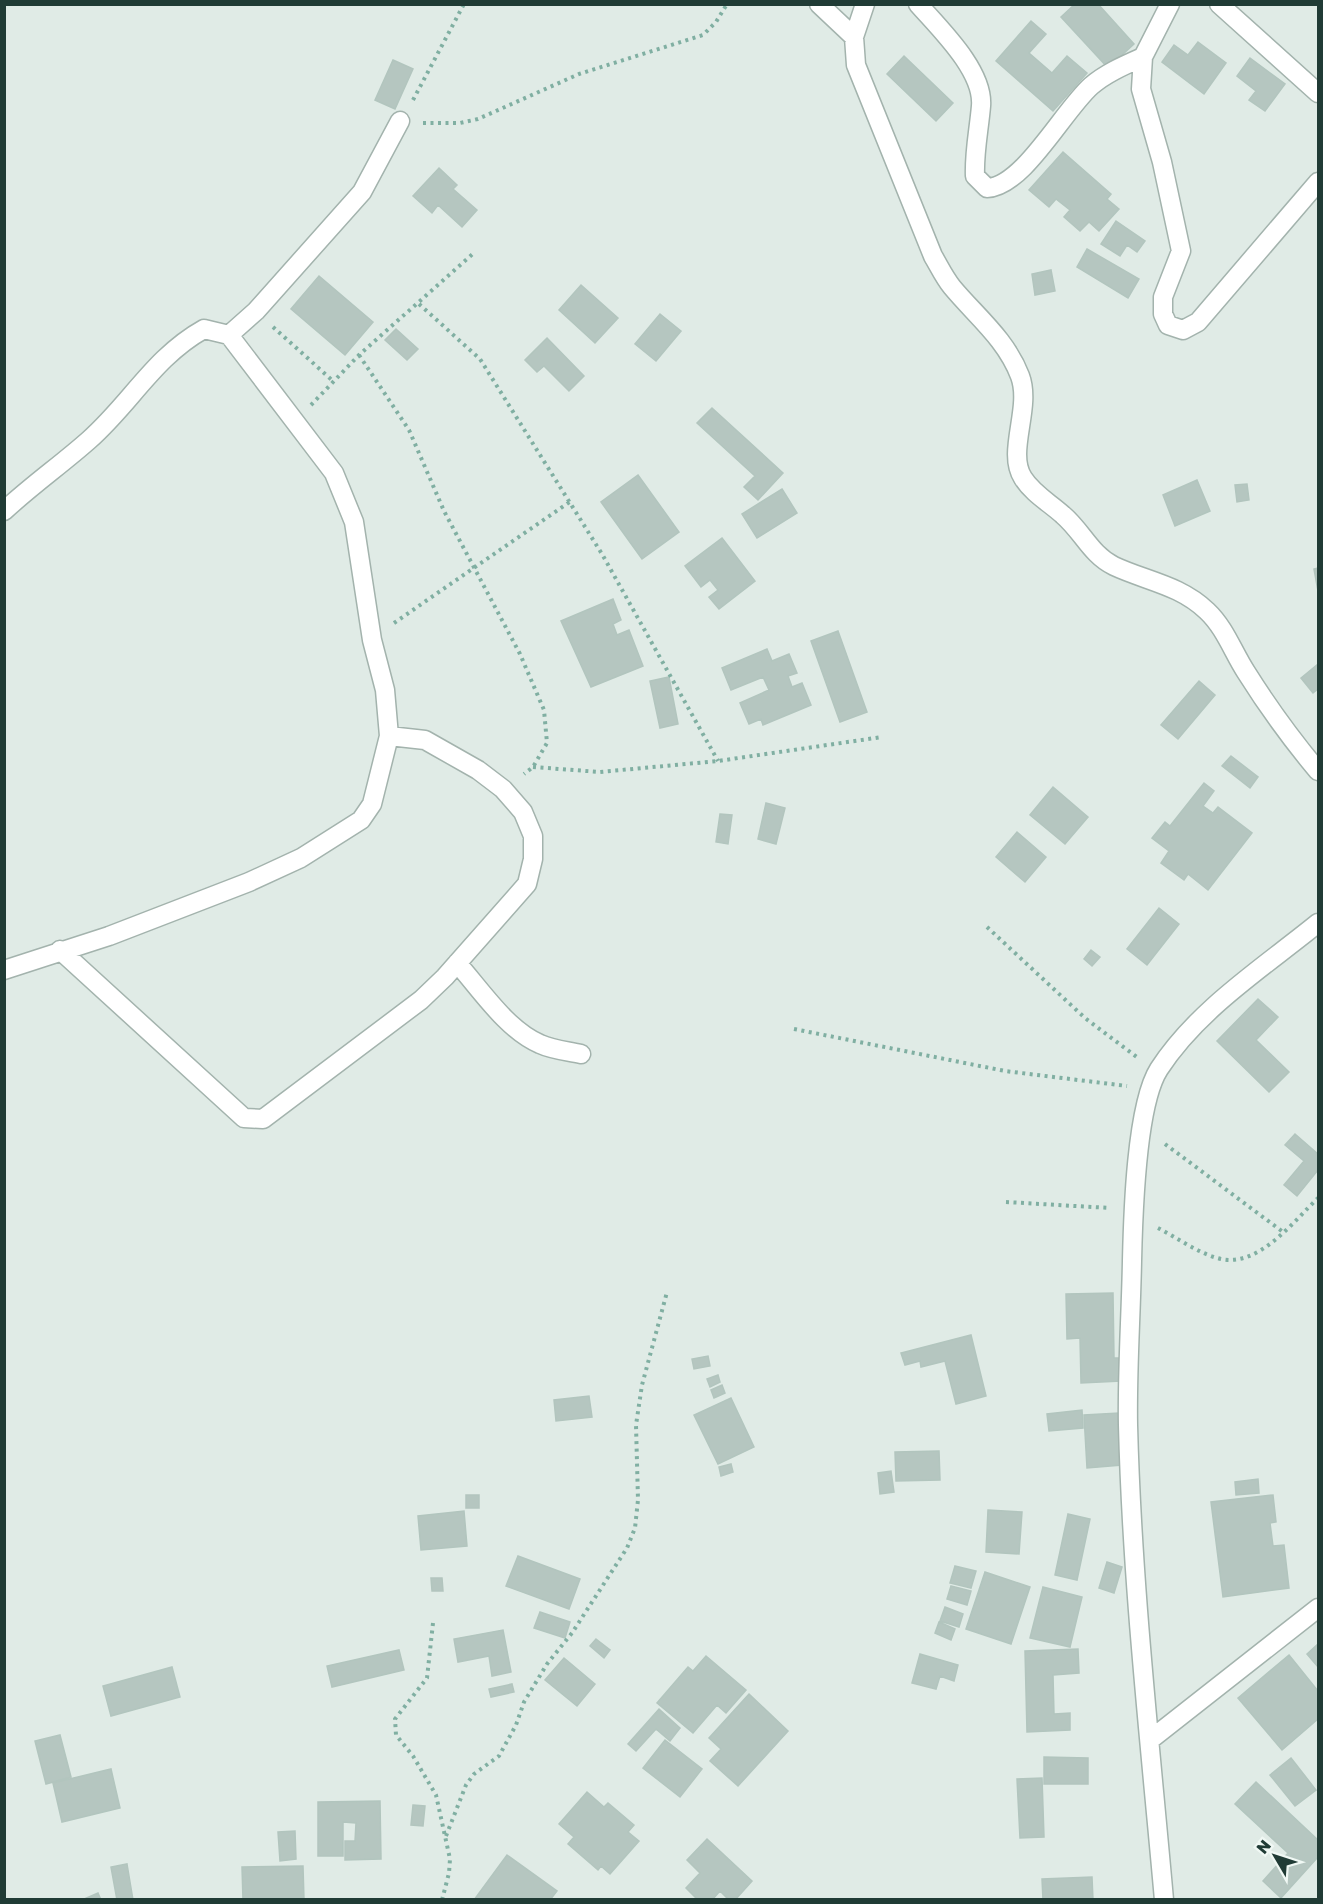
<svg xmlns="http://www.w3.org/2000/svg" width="1323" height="1904" viewBox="0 0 1323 1904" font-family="'Golos Text',sans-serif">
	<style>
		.building { fill: #b5c6c0; stroke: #b2c5be; stroke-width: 1.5 }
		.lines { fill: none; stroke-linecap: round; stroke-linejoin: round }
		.minor-casing { stroke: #a3b3ad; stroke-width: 21 }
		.path { stroke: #80afa2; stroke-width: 4; stroke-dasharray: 3 4.5; stroke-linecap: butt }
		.minor { stroke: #fff; stroke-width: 18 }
	</style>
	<rect width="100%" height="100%" fill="#e0ebe6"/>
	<path class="building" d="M1075,4h23l36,40 -26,24 -47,-51z
		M1031,21l15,13 -17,19 23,20 15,-17 20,17 -34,38 -57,-50z
		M1198,42l28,21 -22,31 -42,-32 12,-17 14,10z
		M904,56l49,47 -17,18 -49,-47z
		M1250,58l35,26 -20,27 -16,-11 7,-9 -19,-15z
		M393,60l20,9 -18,40 -20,-9z
		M1063,152l48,42 -4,5 12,10 -20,22 -10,-9 -9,9 -16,-14 6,-7 -14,-11 -7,8 -20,-17z
		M439,168l18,17 -4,4 24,21 -15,17 -24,-22 -6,8 -19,-17z
		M1116,221l29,20 -8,11 -10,-7 -7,11 -19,-12z
		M1087,249l52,30 -11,19 -51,-31z
		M1051,270l4,21 -20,4 -3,-21z
		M319,276l54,46 -28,33 -54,-46z
		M581,285l37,33 -23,25 -36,-33z
		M660,314l21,17 -25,30 -21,-17z
		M396,329l22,20 -11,11 -22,-20z
		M547,338l37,38 -15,15 -25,-25 -7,6 -12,-12z
		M712,408l71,65 -25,27 -14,-13 11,-11 -58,-53z
		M638,475l41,57 -37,27 -41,-57z
		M1197,480l13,31 -35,15 -12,-31z
		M1247,484l2,16 -12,2 -2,-17z
		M782,489l15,24 -40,25 -15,-24z
		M722,538l33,43 -36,28 -10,-12 9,-7 -8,-10 -9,7 -16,-21z
		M1318,568v23l-4,-22z
		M613,599l8,21 -8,4 4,11 12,-5 14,36 -52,21 -30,-66z
		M838,631l29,81 -27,10 -29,-81z
		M767,649l5,12 17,-7 8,19 -9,3 4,11 10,-4 9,22 -48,20 -2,-6 -12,5 -9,-21 29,-13 -6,-13 -32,13 -9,-22z
		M1318,664v25l-5,4 -12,-15z
		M669,677l9,47 -18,4 -10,-47z
		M1199,681l16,14 -37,44 -17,-14z
		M1231,756l27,21 -8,11 -28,-22z
		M1204,783l10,8 -11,15 10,7 5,-6 34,26 -44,57 -20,-16 -4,6 -23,-17 8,-12 -17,-13 13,-16 5,4z
		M1053,787l35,30 -23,27 -35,-29z
		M766,803l19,5 -9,36 -18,-5z
		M720,814l12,1 -4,29 -12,-2z
		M1017,832l29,25 -21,25 -29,-25z
		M1159,908l20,16 -32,41 -20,-16z
		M1091,950l9,7 -8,9 -8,-7z
		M1258,999l20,18 -22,23 33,32 -20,20 -52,-51z
		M1295,1134l23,20v16l-21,26 -13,-11 20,-24 -19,-16z
		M1113,1293l1,65h7v23l-40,2 -1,-45 -13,1 -1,-45z
		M971,1335l15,61 -30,8 -11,-43 -24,6 -1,-6 -15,4 -4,-12z
		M708,1356l2,10 -16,3 -2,-10z
		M718,1375l2,7 -10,5 -3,-8z
		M722,1385l3,8 -11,5 -3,-8z
		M589,1396l3,21 -36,4 -2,-21z
		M731,1398l23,49 -36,17 -24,-49z
		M1082,1410l1,18 -34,3 -2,-17z
		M1119,1413l3,52 -35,3 -3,-53z
		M939,1451l1,29 -44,1 -1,-29z
		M731,1464l2,8 -12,4 -2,-9z
		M891,1471l3,21 -14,2 -2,-21z
		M1258,1479l1,14 -23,2 -1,-13z
		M466,1495h13v13h-13z
		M1273,1495l3,27 -6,1 3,23 11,-1 5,43 -66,9 -12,-95z
		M988,1510l34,2 -3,42 -33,-2z
		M464,1511l3,35 -46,4 -3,-34z
		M1068,1514l22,5 -13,61 -22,-5z
		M518,1556l62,23 -11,30 -63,-23z
		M1107,1562l15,5 -8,26 -15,-5z
		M955,1566l21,5 -5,17 -21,-5z
		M985,1572l45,15 -19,57 -45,-15z
		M431,1578h11l1,13h-11z
		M951,1586l20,5 -4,14 -20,-6z
		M1043,1587l39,10 -12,50 -40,-9z
		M945,1607l18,7 -4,13 -19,-6z
		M540,1612l30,10 -5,16 -31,-10z
		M939,1622l16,7 -4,11 -16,-7z
		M503,1630l8,42 -19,4 -3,-20 -31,6 -4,-23z
		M596,1639l14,11 -6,8 -14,-12z
		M1318,1644v23l-11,-13z
		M1078,1649l1,24 -26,2 1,39 16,-1v17l-43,2 -2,-81z
		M399,1650l5,20 -72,17 -5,-21z
		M920,1654l38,11 -4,16 -14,-5 -4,13 -24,-6z
		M1289,1655l29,36v28l-36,31 -44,-52z
		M706,1656l40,34 -20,23 -9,-8 -24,28 -36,-30 31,-36 5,4z
		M564,1658l31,26 -18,22 -32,-26z
		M172,1667l8,30 -69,19 -8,-30z
		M512,1684l2,8 -23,5 -2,-8z
		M749,1694l39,37 -50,55 -28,-25 11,-12 -12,-11z
		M659,1709l21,19 -10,13 -14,-12 -20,22 -8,-7z
		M60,1735l11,42 -25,7 -11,-43z
		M665,1740l37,29 -22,28 -37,-29z
		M1044,1757l44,1v26h-44z
		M1291,1758l25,32 -21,16 -25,-31z
		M111,1769l9,39 -58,14 -9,-39z
		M1042,1778l2,59 -24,1 -3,-59z
		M1256,1782l62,58v17l-37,41 -18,-17 25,-28 -53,-49z
		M587,1792l17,15 4,-4 26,22 -6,7 11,9 -29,33 -9,-8 -3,4 -30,-26 6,-7 -15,-13z
		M380,1801l1,58 -36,1v-19h10l1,-18 -13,-1v34h-25v-54z
		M413,1805l12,1 -2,20 -12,-1z
		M295,1831l1,28 -16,2 -2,-29z
		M707,1839l45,42 -17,19h-6l-9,-9 -8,9h-14l-12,-12 14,-15 -13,-13z
		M507,1855l50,36 -7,9h-76z
		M127,1864l6,36h-16l-6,-33z
		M303,1866l1,34h-61l-1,-33z
		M1092,1877l1,23h-50l-1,-21z
		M98,1893l3,7h-19z"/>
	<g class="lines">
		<g class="minor-casing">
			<path id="minor" d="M819,4l35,33
				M865,4l-11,33 2,28 77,191c6,10 11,21 19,31 24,29 54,52 68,89 12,32 -14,76 3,102 10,16 27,25 40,37 19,16 28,40 51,51 32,15 66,19 93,45 18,17 26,41 39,61 22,35 46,68 72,99
				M918,4c22,25 66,67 63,102 -2,24 -7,46 -6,70l12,12c36,-1 76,-77 104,-102 15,-13 34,-21 52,-29
				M1170,4l-27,53 -2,32 21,73 19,89 -18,46v17l5,11 15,5 15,-8 120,-140
				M1219,4l99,89
				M4,511c28,-26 58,-47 85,-71 42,-37 65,-83 115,-111l25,6 27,-24 106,-119 38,-71
				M60,950l184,168 19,1 158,-119 24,-23 82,-93 6,-25v-23l-10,-24 -20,-23 -25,-19 -53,-30 -36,-4
				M457,963c24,27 50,67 83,81 13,6 28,7 41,10
				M4,970l105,-34 140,-54 52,-24 60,-38 11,-16 17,-68 -4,-46 -13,-50 -18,-118 -20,-49 -105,-138
				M1150,1740l168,-132
				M1164,1900c-14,-158 -32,-316 -36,-475 -1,-54 3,-109 4,-164 1,-45 4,-156 27,-192 39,-60 105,-102 159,-146"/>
		</g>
		<path class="path" d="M413,100l51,-96
			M423,123h37l18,-4 101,-45 124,-39 13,-13 11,-18
			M419,304l61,55 122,195 116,207
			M273,327l60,54
			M359,355l50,75 35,81 76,143 24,56 3,33 -14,24 -9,7
			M311,405l48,-50 116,-103
			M394,623l177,-122
			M533,767l67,5 118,-11 164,-24
			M987,927l98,91 53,40
			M794,1029l211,42 122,15
			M1165,1144l118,88
			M1006,1202l104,6
			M1158,1228c20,10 41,26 63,31 38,8 72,-37 97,-61
			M433,1623l-6,55 -32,41 1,16 17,21 23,39 14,64 -1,14 -7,27
			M446,1836l20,-51 8,-11 25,-18 17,-31 8,-23 23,-38 25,-31 55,-85 8,-20 3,-28 -2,-75 6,-40 25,-93"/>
		<use href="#minor" class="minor"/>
	</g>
	<rect width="1323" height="1904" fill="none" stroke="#203b35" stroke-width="12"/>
	<g transform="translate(1275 1856) rotate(309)" stroke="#f0f8f4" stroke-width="4.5" paint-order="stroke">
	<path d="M0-4.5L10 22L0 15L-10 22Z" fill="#203b35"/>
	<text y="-9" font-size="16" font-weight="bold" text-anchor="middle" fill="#203b35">N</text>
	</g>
</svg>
